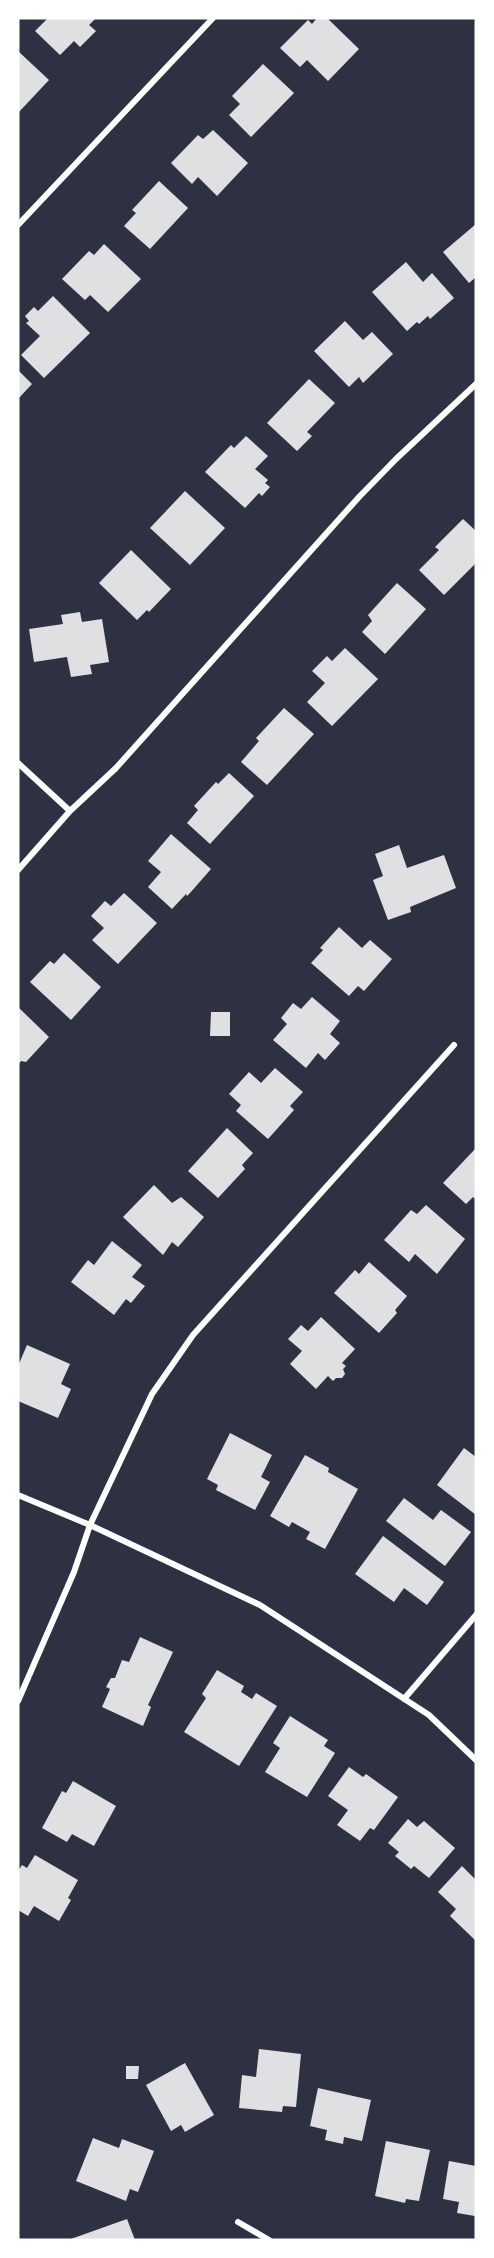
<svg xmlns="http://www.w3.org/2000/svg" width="494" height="2258" viewBox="0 0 494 2258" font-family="Arial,sans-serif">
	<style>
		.building { fill: #e0e0e3 }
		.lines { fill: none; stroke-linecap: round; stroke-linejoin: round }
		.minor { stroke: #fff; stroke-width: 6 }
	</style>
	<rect width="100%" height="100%" fill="#2d3142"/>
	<path class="building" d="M48,18h48l-7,7 7,6 -16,16 -6,-6 -14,14 -25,-24z
		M317,18h10l32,31 -31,32 -21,-21 -7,7 -20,-19 28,-28 4,4z
		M18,51l31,29 -31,33z
		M263,64l31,29 -43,44 -22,-22 11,-11 -8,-8z
		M213,130l35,33 -31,33 -19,-19 -6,7 -21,-21 27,-28 5,4z
		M159,181l29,27 -38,41 -26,-23 12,-13 -4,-3z
		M476,224v53l-7,6 -26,-31z
		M104,244l37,35 -33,33 -18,-17 -5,5 -23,-21 27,-28 5,4z
		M406,262l17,20 9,-9 22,25 -24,21 -2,-3 -9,8 -2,-2 -10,9 -35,-39z
		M53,296l37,37 -46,45 -23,-23 19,-19 -14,-13 3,-2 -4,-5 9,-9 4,4z
		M345,321l18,19 9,-8 21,22 -30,29 -4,-6 -10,10 -35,-36z
		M18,370l14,14 -14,15z
		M309,379l26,24 -28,29 5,4 -15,15 -30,-28z
		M246,436l22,20 -13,13 13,11 -3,3 5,4 -8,9 -3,-3 -14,15 -40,-36 23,-24 3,-3 3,3z
		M185,491l40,37 -35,37 -40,-37z
		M463,519l13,12v32l-32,32 -25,-25 20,-20 -4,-3z
		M131,550l40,39 -22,23 -2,-2 -10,10 -38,-37z
		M397,583l29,26 -41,45 -23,-22 10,-11 -4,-6z
		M80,612l2,10 20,-3 7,43 -19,3 2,9 -21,3 -4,-20 -33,5 -5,-33 34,-5 -2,-9z
		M345,648l33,31 -46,47 -25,-24 18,-19 -13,-12 15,-15 5,5z
		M284,708l30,26 -47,51 -26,-23 18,-21 -3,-3z
		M229,773l25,23 -44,48 -23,-21 11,-13 -4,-4 22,-24 2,2z
		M171,834l40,35 -21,24 -3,3 -1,-2 -14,15 -24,-22 13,-15 -13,-11z
		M399,845l8,23 37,-13 12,33 -46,19 1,5 -23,8 -15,-40 10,-4 -8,-22z
		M124,893l33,30 -39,41 -26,-24 12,-12 -13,-12 13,-14 1,-1 6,5z
		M339,927l23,21 8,-8 22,19 -28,32 -6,-5 -9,10 -38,-33 12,-13 -3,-2z
		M64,953l37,34 -30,33 -41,-38 20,-21 4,3z
		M312,997l28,24 -10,13 10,9 -15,17 -7,-7 -12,15 -33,-28 14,-16 -6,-6 12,-15 8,6z
		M18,1007l31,30 -23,25 -5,-1 -3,4z
		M211,1012h19v24h-20z
		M275,1068l28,24 -13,14 4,4 -26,29 -32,-28 5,-6 -12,-11 20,-22 12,11z
		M227,1128l26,25 -11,12 3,4 -27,29 -30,-27z
		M476,1148v52l-3,-3 -7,7 -23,-21z
		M154,1185l18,18 9,-6 23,20 -26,30 -6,-5 -9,13 -40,-38z
		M426,1205l39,34 -28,35 -22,-20 -6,8 -25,-22 27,-30 6,4z
		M112,1241l30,24 -10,12 13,9 -14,17 -5,-4 -12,16 -43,-33 17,-22 6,5z
		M369,1262l38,34 -12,14 2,3 -18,20 -45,-40 21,-23 4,4z
		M321,1317l34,32 -13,14 4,3 -3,3 2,5 -3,4h-6l-3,3 -5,-5 -12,13 -26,-25 12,-13 -14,-12 13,-14 7,6z
		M27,1345l43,19 -9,20 10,5 -13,29 -40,-17v-35z
		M230,1433l42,22 -11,22 9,5 -15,28 -39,-20 2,-5 -11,-6z
		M464,1448l12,9v58l-39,-30z
		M305,1455l24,13 -1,4 30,17 -33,60 -19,-10 4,-7 -18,-10 -3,5 -19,-11z
		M404,1498l29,22 8,-10 30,22 -26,34 -59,-45z
		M383,1536l61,46 -17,23 -23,-17 -10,14 -39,-28z
		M140,1637l33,15 -25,53 3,2 -8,19 -41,-19 8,-18 -4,-2 5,-9h4l7,-18 7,2z
		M217,1670l27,16 -3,6 11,7 4,-6 21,13 -38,60 -55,-34 22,-34 -4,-4z
		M290,1716l38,24 -4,6 11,7 -28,44 -42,-25 15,-24 -7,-5z
		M349,1767l14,10 3,-3 32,23 -24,33 -4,-2 -10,13 -23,-16 11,-15 -20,-14z
		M73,1781l43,25 -22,40 -22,-12 -5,8 -25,-14 20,-37 4,2z
		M408,1819l9,8 7,-6 31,27 -26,30 -15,-12 -3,3 -16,-13 4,-4 -11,-9z
		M35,1855l43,25 -10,18 3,2 -12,21 -25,-15 -6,10 -10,-6v-39l4,-6 5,3z
		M462,1866l14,14v61l-26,-25 6,-7 -18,-17z
		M259,2049l42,5 -5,53 -13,-1 -1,6 -43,-4 3,-33 14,2z
		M185,2063l29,52 -29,17 -4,-7 -10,6 -25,-46z
		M126,2066h13l-1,13h-12z
		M318,2088l53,12 -9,41 -18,-4 -1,7 -18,-4 2,-10 -17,-4z
		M93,2138l26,10 3,-9 32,12 -16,41 -8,-3 -4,12 -50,-20z
		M386,2141l44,9 -11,51 -13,-2 -1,4 -30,-7z
		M449,2161l27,5 -1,50 -18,-3 2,-11 -16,-3z
		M127,2219l8,21h-67z"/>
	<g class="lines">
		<path class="minor" d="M18,225l195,-207
			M18,763l52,48
			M18,870l52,-59 46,-43 243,-271 37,-38 80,-75
			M18,1495l72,30 170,80 169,110 47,45
			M404,1699l72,-84
			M18,1701l56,-129 16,-47 62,-131 41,-59 261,-290
			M238,2222l31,18"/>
	</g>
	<rect width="494" height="2258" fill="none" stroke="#ffffff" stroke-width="39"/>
</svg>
